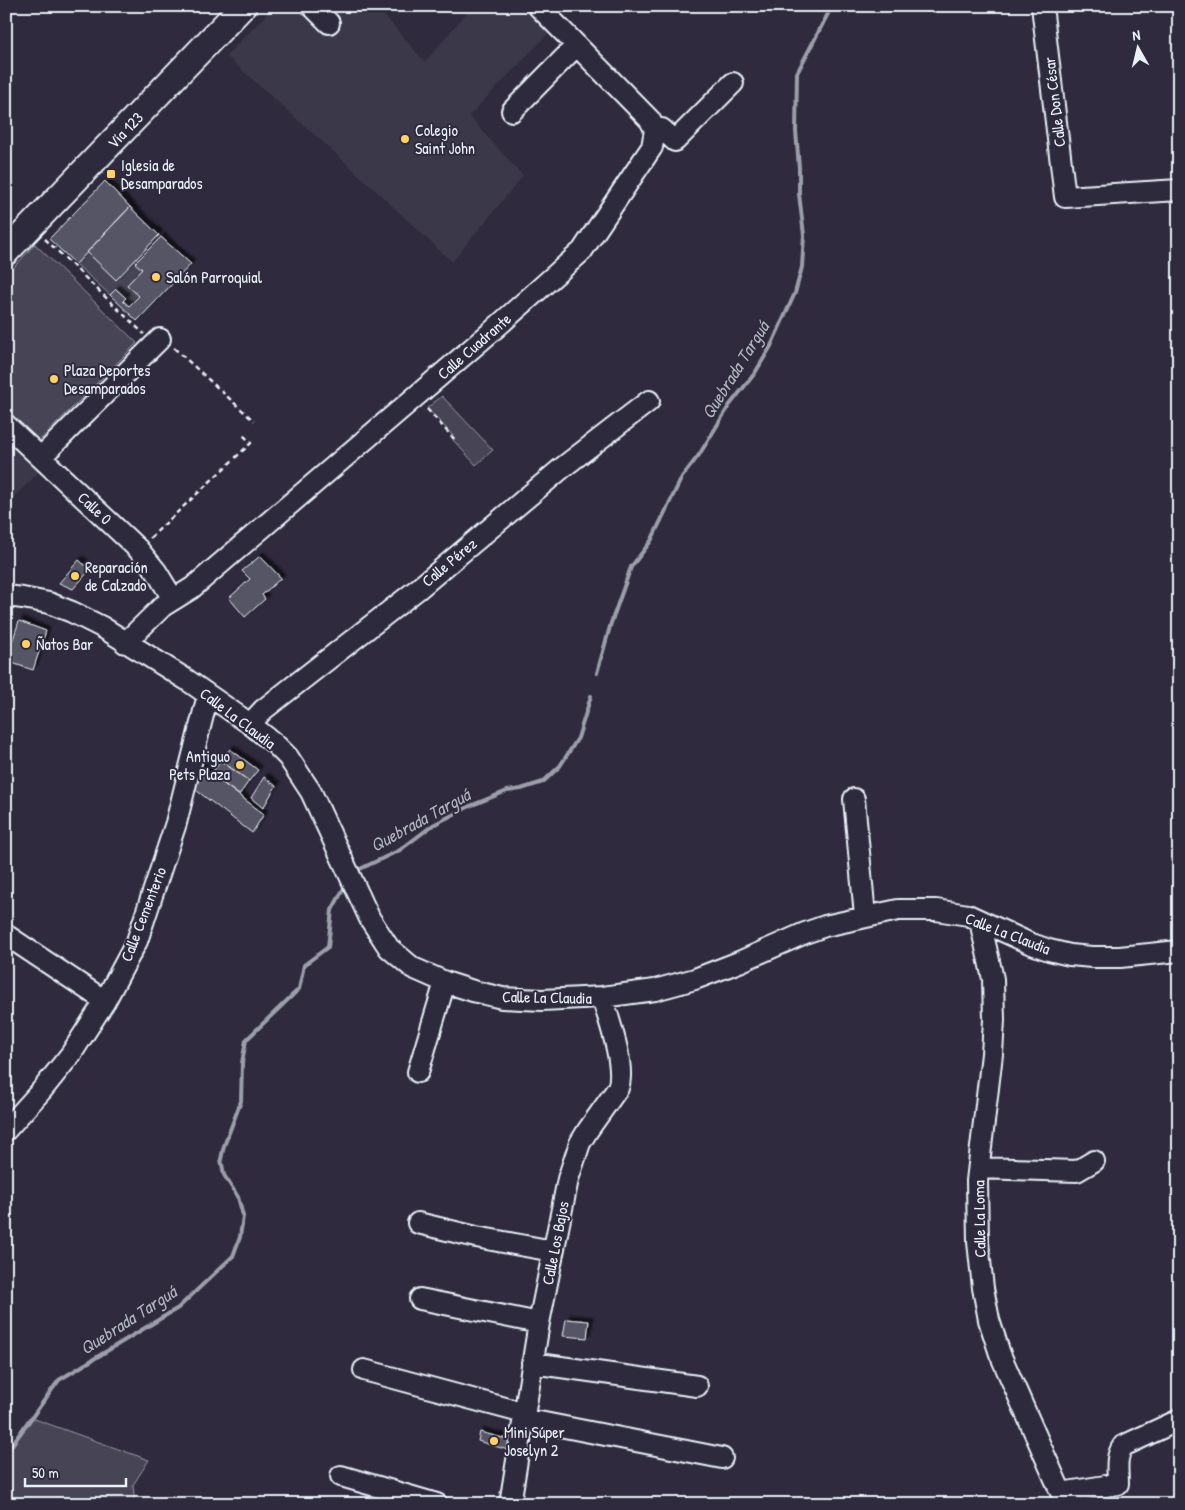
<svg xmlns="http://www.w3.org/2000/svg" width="1185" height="1510" viewBox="0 0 1185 1510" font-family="'Patrick Hand',sans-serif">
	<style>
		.built { fill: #3b3749 }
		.green { fill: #464455; stroke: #979aa6 }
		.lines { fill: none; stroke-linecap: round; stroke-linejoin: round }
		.stream { stroke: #9c9fab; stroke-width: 4 }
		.building { fill: #575565; stroke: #e8f1f8; filter: url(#shadow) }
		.minor-casing { stroke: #e8f1f8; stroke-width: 24 }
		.major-casing { stroke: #e8f1f8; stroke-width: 29 }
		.path { stroke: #e8f1f8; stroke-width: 2.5; stroke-dasharray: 5 4; stroke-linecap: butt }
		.minor { stroke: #2f2a3d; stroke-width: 20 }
		.major { stroke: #2f2a3d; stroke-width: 25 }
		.poi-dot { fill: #ffd166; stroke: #2f2a3d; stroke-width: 2 }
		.labels { text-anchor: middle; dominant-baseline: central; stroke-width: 4; stroke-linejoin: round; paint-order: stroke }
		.street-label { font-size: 16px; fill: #e8f1f8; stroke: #2f2a3d }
		.poi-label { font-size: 16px; fill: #e8f1f8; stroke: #2f2a3d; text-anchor: start }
		.water-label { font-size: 18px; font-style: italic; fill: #afb4be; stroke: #2f2a3d }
	</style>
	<defs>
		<filter id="shadow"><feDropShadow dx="4" dy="-4" stdDeviation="1" flood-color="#0009"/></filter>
	</defs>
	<rect width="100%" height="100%" fill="#2f2a3d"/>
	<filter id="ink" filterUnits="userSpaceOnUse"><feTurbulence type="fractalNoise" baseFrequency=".02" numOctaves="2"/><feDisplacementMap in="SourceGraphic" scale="10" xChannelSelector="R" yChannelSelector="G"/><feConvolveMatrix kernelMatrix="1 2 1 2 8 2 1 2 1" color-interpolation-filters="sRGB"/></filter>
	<g filter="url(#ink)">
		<path class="built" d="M274,6h102l49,56 47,-56h50l27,27 -80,83 54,60 -71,86 -106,-99 -120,-107z
			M6,439l34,32 -34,34z"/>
		<path class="green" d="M159,235l2,2 -25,26 6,6 -15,16 12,11 -10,10 -6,-5 3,-3 -10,-9 -6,6 -34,-31 11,-12 29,27z
			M35,244l102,99 -100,100 -31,-29v-138z
			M442,396l51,54 -17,15 -23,-25 2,-2 -28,-30z
			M29,1417l120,43 -16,25 2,19h-129v-53z"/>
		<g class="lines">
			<path class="stream" d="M597,673l14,-50 20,-56 20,-26 31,-64 17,-22 30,-49 26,-33 16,-27 24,-53 7,-26 2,-32 -5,-41v-26l-3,-37 1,-58 35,-67
				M360,869l40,-19 33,-25 37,-19 37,-15 14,-2 22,-7 17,-16 18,-28 13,-42
				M6,1453l53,-73 119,-72 55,-52 7,-19 3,-21 -5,-19 -14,-22 -3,-16 3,-13 17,-45 1,-38 4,-23 53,-51 5,-24 24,-18 4,-37 12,-22"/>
		</g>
		<path class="building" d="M105,181l25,26 -54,57 -27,-25z
			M130,207l29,28 -43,45 -29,-28z
			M161,237l30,27 -54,57 -27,-26 6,-6 10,9 -3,3 6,5 10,-10 -12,-11 15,-16 -7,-6z
			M260,556l21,22 -19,17 3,4 -20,18 -16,-19 21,-19 -8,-8z
			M79,560l11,10 -17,19 -14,-6z
			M19,621l27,10 -13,39 -27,-9z
			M230,749l28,21 -9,11 -28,-20z
			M221,761l28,20 -10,14 -28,-21z
			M197,764l67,50 -12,19 -60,-46z
			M264,777l12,9 -13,22 -12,-10z
			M566,1319l23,2 -2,17 -24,-2z
			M480,1432l30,8 -2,10 -30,-9z"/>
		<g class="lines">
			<g class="minor-casing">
				<path id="minor" d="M312,6l17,17
					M1042,6l23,191 114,-7
					M512,111l64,-65
					M655,130l7,-1 13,12 58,-58
					M6,425l132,124 18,22 17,28
					M41,457l119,-118
					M6,596l17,2 26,5 23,9 30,15 85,53 63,44 25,20 13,13 23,35 59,127 19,29 24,20 32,14 28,9 29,7 40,2 60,-3 53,-7 40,-11 44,-17 66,-29 20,-7 73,-16h38l32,5 61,28 20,7 21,5 22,2h28l59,-6
					M125,643l38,-37 29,-18 299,-256 91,-81 70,-104 3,-17 -5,-10 -112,-114
					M250,724l13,-14 155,-121 144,-121 87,-67
					M854,799l11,117
					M980,921l13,58 1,41 -2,34 -15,127 1,61 5,46 6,32 11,34 66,150
					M6,935l99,66
					M418,1072l27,-90
					M6,1130l36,-40 29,-36 34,-53 32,-60 39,-118 32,-128
					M979,1168l98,3 17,-10
					M418,1223l58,14 77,14
					M420,1299l119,24
					M532,1363l165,23
					M364,1370l160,43
					M524,1419l198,39
					M341,1476l96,28
					M1061,1493l57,-9c0,-13 -3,-27 5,-38l56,-26
					M510,1504l29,-181 29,-144 12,-36 8,-13 30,-42c8,-21 -9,-68 -16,-91"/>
			</g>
			<g class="major-casing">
				<path id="major" d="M6,252l237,-246"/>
			</g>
			<path class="path" d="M45,239l99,95
				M174,348l80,73
				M427,409l27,30
				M150,538l101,-95 -9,-9"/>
			<use href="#minor" class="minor"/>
			<use href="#major" class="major"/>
		</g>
	</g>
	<g class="poi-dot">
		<circle cx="405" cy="139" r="5"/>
		<rect x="106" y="169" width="10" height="10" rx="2.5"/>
		<circle cx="156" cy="277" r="5"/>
		<circle cx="54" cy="379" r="5"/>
		<circle cx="75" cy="576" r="5"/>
		<circle cx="26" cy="644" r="5"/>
		<circle cx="240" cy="765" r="5"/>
		<circle cx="494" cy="1441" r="5"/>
	</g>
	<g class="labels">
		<g class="street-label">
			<text transform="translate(1054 102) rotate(-97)">Calle Don César</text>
			<text transform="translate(125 130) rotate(-46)">Vía 123</text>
			<text transform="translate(474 346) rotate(-41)">Calle Cuadrante</text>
			<text transform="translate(95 508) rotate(43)">Calle 0</text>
			<text transform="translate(449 562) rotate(-40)">Calle Pérez</text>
			<text transform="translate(238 718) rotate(37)">Calle La Claudia</text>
			<text transform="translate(143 914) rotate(-69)">Calle Cementerio</text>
			<text transform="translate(1008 933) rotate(21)">Calle La Claudia</text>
			<text transform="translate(547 997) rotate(1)">Calle La Claudia</text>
			<text transform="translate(979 1219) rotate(-91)">Calle La Loma</text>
			<text transform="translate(555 1243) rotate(-79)">Calle Los Bajos</text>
		</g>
		<g class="poi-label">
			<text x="415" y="130">Colegio<tspan x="415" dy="18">Saint John</tspan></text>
			<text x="121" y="165">Iglesia de<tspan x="121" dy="18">Desamparados</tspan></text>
			<text x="166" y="277">Salón Parroquial</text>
			<text x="64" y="370">Plaza Deportes<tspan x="64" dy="18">Desamparados</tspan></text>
			<text x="85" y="567">Reparación<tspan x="85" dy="18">de Calzado</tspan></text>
			<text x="36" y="644">Ñatos Bar</text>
			<text x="230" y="756" text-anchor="end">Antiguo<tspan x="230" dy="18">Pets Plaza</tspan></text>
			<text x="504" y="1432">Mini Súper<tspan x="504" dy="18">Joselyn 2</tspan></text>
		</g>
		<g class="water-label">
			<text transform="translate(735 370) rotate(-58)">Quebrada Targuá</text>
			<text transform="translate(420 820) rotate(-29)">Quebrada Targuá</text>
			<text transform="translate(128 1320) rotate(-33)">Quebrada Targuá</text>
		</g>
	</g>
	<rect width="1185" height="1510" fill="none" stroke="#2f2a3d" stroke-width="25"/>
	<rect x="12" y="12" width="1160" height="1485" fill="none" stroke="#e8f1f8" stroke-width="2" filter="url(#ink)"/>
	<g transform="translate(1138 48) rotate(352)" stroke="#2f2a3d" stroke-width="4" paint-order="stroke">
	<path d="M0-4L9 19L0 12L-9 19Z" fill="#e8f1f8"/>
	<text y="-8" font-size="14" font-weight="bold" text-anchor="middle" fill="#e8f1f8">N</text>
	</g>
	<path d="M25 1478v8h101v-8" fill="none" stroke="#e8f1f8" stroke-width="2.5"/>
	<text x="32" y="1478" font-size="15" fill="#e8f1f8" stroke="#2f2a3d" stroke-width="4" paint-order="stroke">50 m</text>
</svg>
